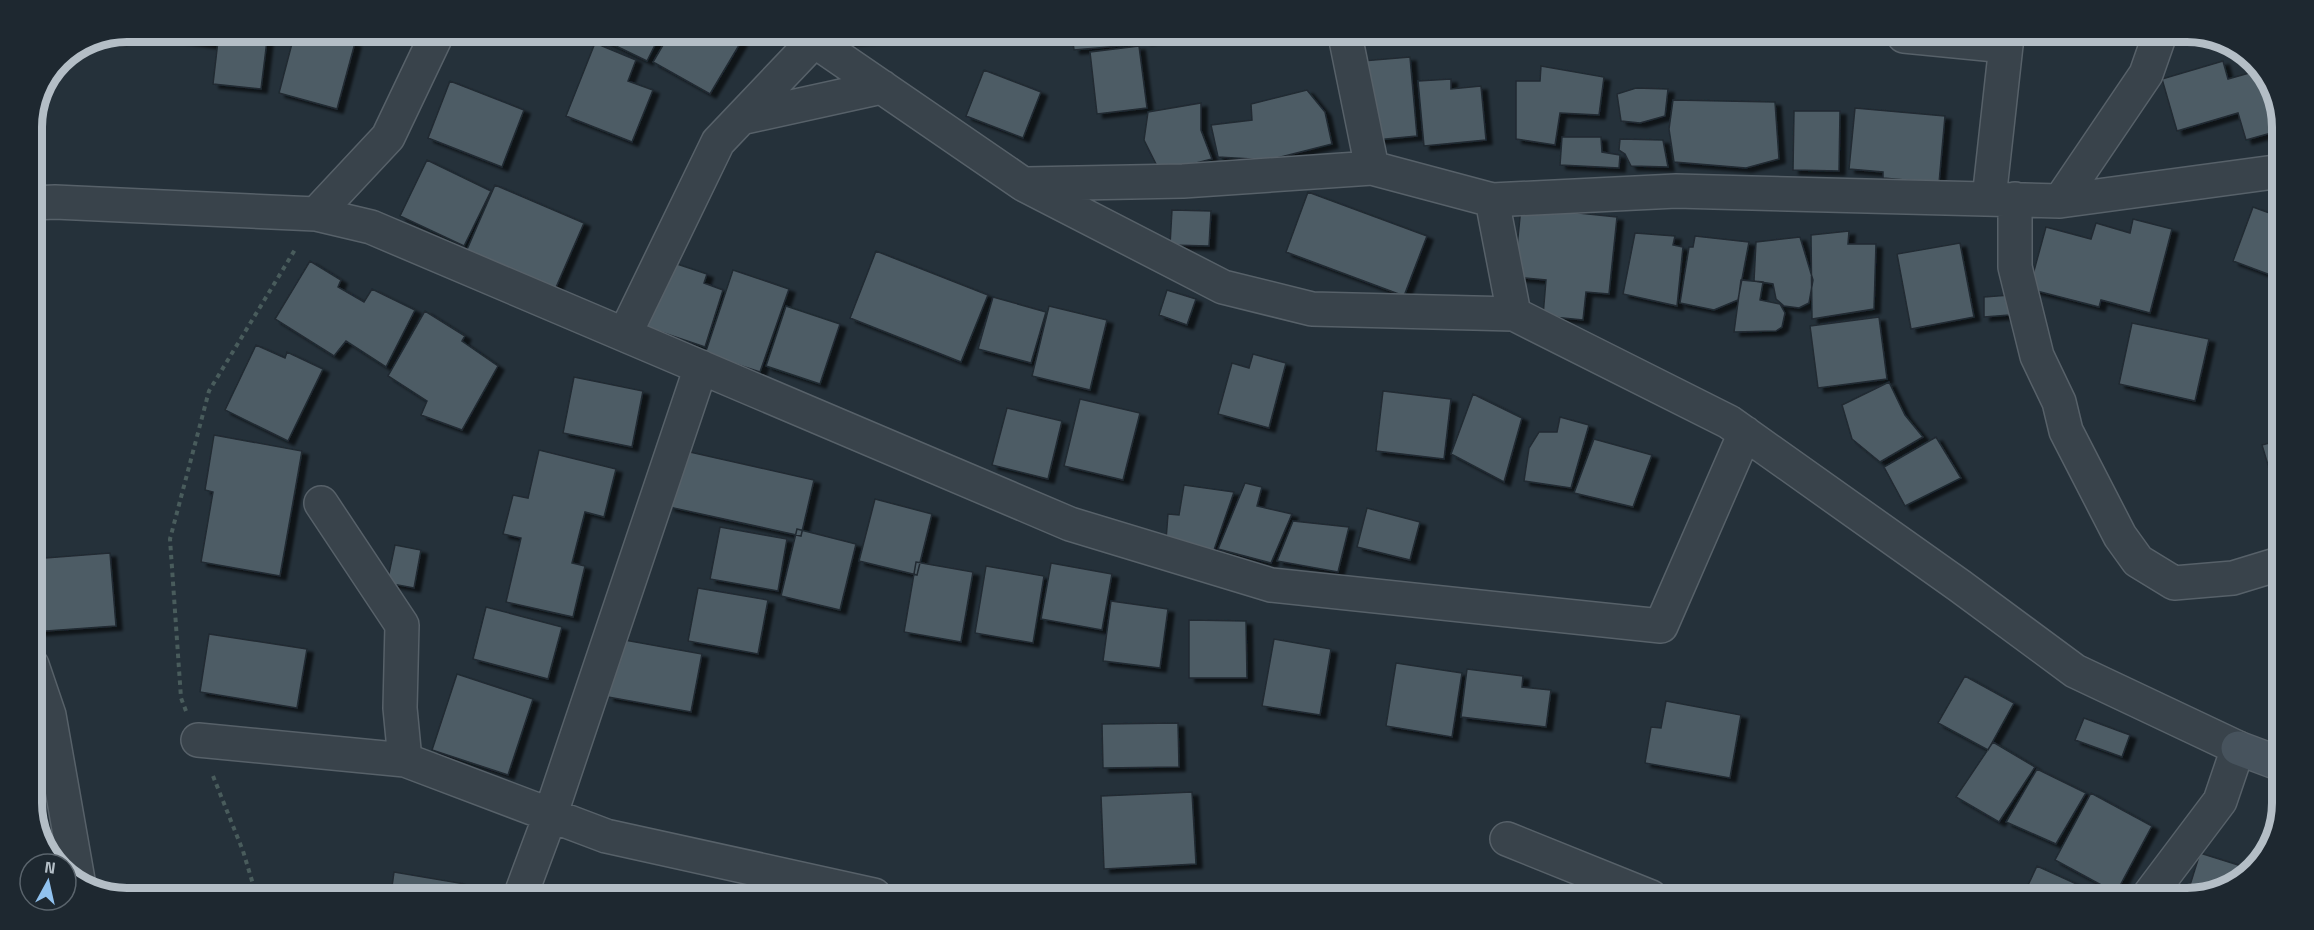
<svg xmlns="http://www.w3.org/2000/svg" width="2314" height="930" viewBox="0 0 2314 930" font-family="'Titillium Web',sans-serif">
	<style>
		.building { fill: #4e5c65; stroke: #202a32; stroke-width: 1.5; filter: url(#shadow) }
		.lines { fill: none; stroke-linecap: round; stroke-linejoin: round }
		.minor-casing { stroke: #576169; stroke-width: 36 }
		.secondary-casing { stroke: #576169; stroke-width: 36 }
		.path { stroke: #495c5c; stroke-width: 4; stroke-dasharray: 4.5 4.5; stroke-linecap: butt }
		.minor { stroke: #39434b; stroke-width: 33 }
		.secondary { stroke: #47535d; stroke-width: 33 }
		.rim { fill: none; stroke: #b4bec6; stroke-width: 8 }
	</style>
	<defs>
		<filter id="shadow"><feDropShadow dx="6" dy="4" stdDeviation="1.5" flood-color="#0009"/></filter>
	</defs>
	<rect width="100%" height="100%" fill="#25313a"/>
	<path class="building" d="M163,32h54l-2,13 -52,-8z
		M219,32h49l-7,57 -48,-5z
		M295,32h37l-2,4 25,7 -18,66 -58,-16z
		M589,33h72l-14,28z
		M670,33h56l15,9 -31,52 -57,-32z
		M840,33l105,1 -104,8z
		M121,34l-1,7 -12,-2z
		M1072,34h58l1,11 -57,5z
		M1143,34h39l-37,7z
		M595,43l41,17 -8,21 25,9 -21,52 -66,-26z
		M1139,46l8,62 -50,6 -7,-62z
		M1410,57l7,79 -62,6 -5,-80z
		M2223,61l5,18 35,-10 19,51v10l-36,10 -8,-27 -61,18 -15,-52z
		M1541,66l63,11 -5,38 -39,-2 -5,32 -39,-6v-58h24z
		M984,70l57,22 -18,46 -57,-22z
		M1451,79v10l30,-3 5,54 -62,6 -6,-65z
		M450,81l74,29 -22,57 -74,-29z
		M1636,88l32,1 -3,27 -25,7 -19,-2 -4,-27z
		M1307,90l18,22 7,32 -63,16 -51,-3 -7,-32 41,-5 -1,-16z
		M1673,100l102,2 4,57 -33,9 -72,-6 -5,-33z
		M1201,103v27l11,29 -52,13 -16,-32 4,-28z
		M1855,108l90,8 -6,67 -56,-5v-6l-34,-3z
		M1794,111h46l-1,60 -46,-1z
		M1562,137h39l1,15 18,3 -1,13 -59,-3z
		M1620,139l43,1 5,27 -37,-1 -6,-12 -6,-4z
		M427,160l64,31 -27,55 -64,-30z
		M495,185l89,38 -30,69 -89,-38z
		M1308,192l119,44 -23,60 -118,-44z
		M2279,203h3l-1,76 -48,-18 20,-54 22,8z
		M1521,207l96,10 -8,77 -23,-2 -3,28 -40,-4 3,-36 -32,-3z
		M1172,210l39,1 -2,35 -39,-1z
		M2133,219l39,10 -22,84 -49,-13 -2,7 -70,-18 17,-62 45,12 5,-16 34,10z
		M1849,231l-1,13h28l-2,65 -62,10 -1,-84z
		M1635,233l40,3 -2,9 10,2 -6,59 -54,-12z
		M1695,236l54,6 -11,58 -24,10 -34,-7 9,-56h4z
		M1800,237l13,43 -4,23 -10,5 -15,-2 -8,-7 -3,-15 -19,-3 2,-39z
		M1960,243l14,74 -63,12 -14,-75z
		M876,251l112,44 -27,67 -111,-44z
		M665,260l42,14 -3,9 19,7 -18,57 -62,-21z
		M310,261l31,19 -3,7 26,15 8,-13 43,21 -29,57 -40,-26 -12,15 -59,-37z
		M733,270l56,19 -29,83 -55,-18z
		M1741,280l22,2 -3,18 20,4 5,9 -3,14 -6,4 -42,1z
		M1167,290l29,9 -9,26 -28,-10z
		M2010,295v20l-26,2v-20z
		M993,297l53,15 -15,51 -53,-14z
		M786,306l54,18 -20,60 -54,-18z
		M1049,306l58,14 -17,70 -58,-14z
		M425,311l40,25 -3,5 36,25 -36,64 -41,-15 6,-14 -39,-25z
		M1879,317l8,62 -69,9 -8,-62z
		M2132,323l77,16 -14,62 -76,-17z
		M256,345l29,13 2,-6 36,17 -35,72 -63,-31z
		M1253,354l33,9 -17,65 -51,-14 14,-51 17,5z
		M574,377l69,14 -11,56 -69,-14z
		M1889,382l16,33 18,22 -43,25 -28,-23 -10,-34z
		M1383,391l68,8 -7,60 -68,-8z
		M1473,394l49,24 -18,64 -53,-28z
		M1080,399l60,14 -17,67 -59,-14z
		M1007,408l55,13 -14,58 -56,-14z
		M1560,417l29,8 -18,63 -47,-7 5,-33 10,-16h18z
		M214,435l88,16 -22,125 -79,-14 12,-70 -8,-2z
		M1936,437l25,41 -56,28 -21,-39z
		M1594,439l58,16 -19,52 -59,-14z
		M2280,440v65l-18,-60z
		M539,450l77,19 -12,48 -19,-5 -13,51 13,3 -12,51 -67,-15 15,-64 -18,-4 10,-39 15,3z
		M681,450l133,30 -13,56 -132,-29z
		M1245,483l17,4 -5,19 35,8 -21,49 -53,-14z
		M1184,485l50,7 -20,58 -48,-10 2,-26 11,1z
		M875,499l57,15 -15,61 -58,-14z
		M1367,508l53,14 -10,38 -53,-13z
		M1293,521l56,6 -11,45 -61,-11z
		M720,527l67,12 -9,52 -68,-12z
		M797,529l59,15 -16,66 -59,-14z
		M395,545l26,5 -7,38 -27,-5z
		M110,553l6,73 -84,6v-73z
		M916,562l57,10 -12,70 -57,-10z
		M1051,563l61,11 -10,56 -61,-11z
		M986,566l58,10 -11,67 -58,-10z
		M698,588l70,12 -10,54 -70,-13z
		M1111,601l57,8 -8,59 -57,-7z
		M486,607l76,20 -14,52 -75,-20z
		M1189,620l57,1 1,57h-58z
		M209,634l98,15 -10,59 -97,-16z
		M619,639l83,15 -11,58 -83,-15z
		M1274,639l57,10 -11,66 -58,-9z
		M1396,663l66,10 -10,64 -66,-11z
		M1467,669l56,7 -1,11 29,3 -5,37 -85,-10z
		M457,674l76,25 -25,76 -76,-25z
		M1965,676l49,27 -26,47 -50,-27z
		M1666,701l75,14 -11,63 -85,-15 6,-36 10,1z
		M2084,718l46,17 -8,22 -47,-17z
		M1178,723l1,44 -76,1 -1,-44z
		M1993,742l42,25 -36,55 -43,-25z
		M2037,769l49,24 -30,51 -50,-22z
		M1192,792l4,72 -92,5 -3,-73z
		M2091,793l61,33 -36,67 -61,-33z
		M2200,853l51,16 -10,13 -55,16z
		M2037,866l66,30 -1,2h-80z
		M394,872l71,12 -2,10h-72z"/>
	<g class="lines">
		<g class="minor-casing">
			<path id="minor" d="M438,32l-50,105 -72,77 55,13 699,297 201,61 390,41 84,-193
				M803,33l220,151 200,103 89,22 202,5 215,108 231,164 115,85 163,77 -18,53 -73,97
				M1345,35l27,133 120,32 22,114
				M1904,36l102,10
				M2159,37l-13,37 -86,127 222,-30
				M741,118l141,-31
				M1026,184l157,-3 189,-13
				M1989,199l18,-163
				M2015,199v68l22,89 22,46 7,29 54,105 18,25 36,22 59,-5 46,-14
				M1492,200l184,-9 384,10
				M32,203l23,-1 261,12
				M625,334l93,-192 96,-101
				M321,503l81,122 -2,83 5,52 201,76 268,59
				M32,665l17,50 29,165
				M198,740l207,20
				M1507,839l144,58
				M521,894l29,-78 151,-449"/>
		</g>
		<g class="secondary-casing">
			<path id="secondary" d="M2238,748l40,15"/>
		</g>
		<path class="path" d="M186,711l-5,-13 -11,-159 39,-148 87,-143
			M213,776l30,75 13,43"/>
		<use href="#minor" class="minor"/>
		<use href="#secondary" class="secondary"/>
	</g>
	<path d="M0 0H2314V930H0ZM127 42H2187A85 85 0 0 1 2272 127V803A85 85 0 0 1 2187 888H127A85 85 0 0 1 42 803V127A85 85 0 0 1 127 42Z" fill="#1e2830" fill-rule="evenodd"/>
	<path class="rim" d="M127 42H2187A85 85 0 0 1 2272 127V803A85 85 0 0 1 2187 888H127A85 85 0 0 1 42 803V127A85 85 0 0 1 127 42Z"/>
	<g transform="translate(48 882) rotate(8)"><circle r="28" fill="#1e2830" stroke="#5a646c" stroke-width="1.5"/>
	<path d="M0-4.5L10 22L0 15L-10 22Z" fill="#91c2ef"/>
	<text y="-9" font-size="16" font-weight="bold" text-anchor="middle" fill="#b4bec6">N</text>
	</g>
</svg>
